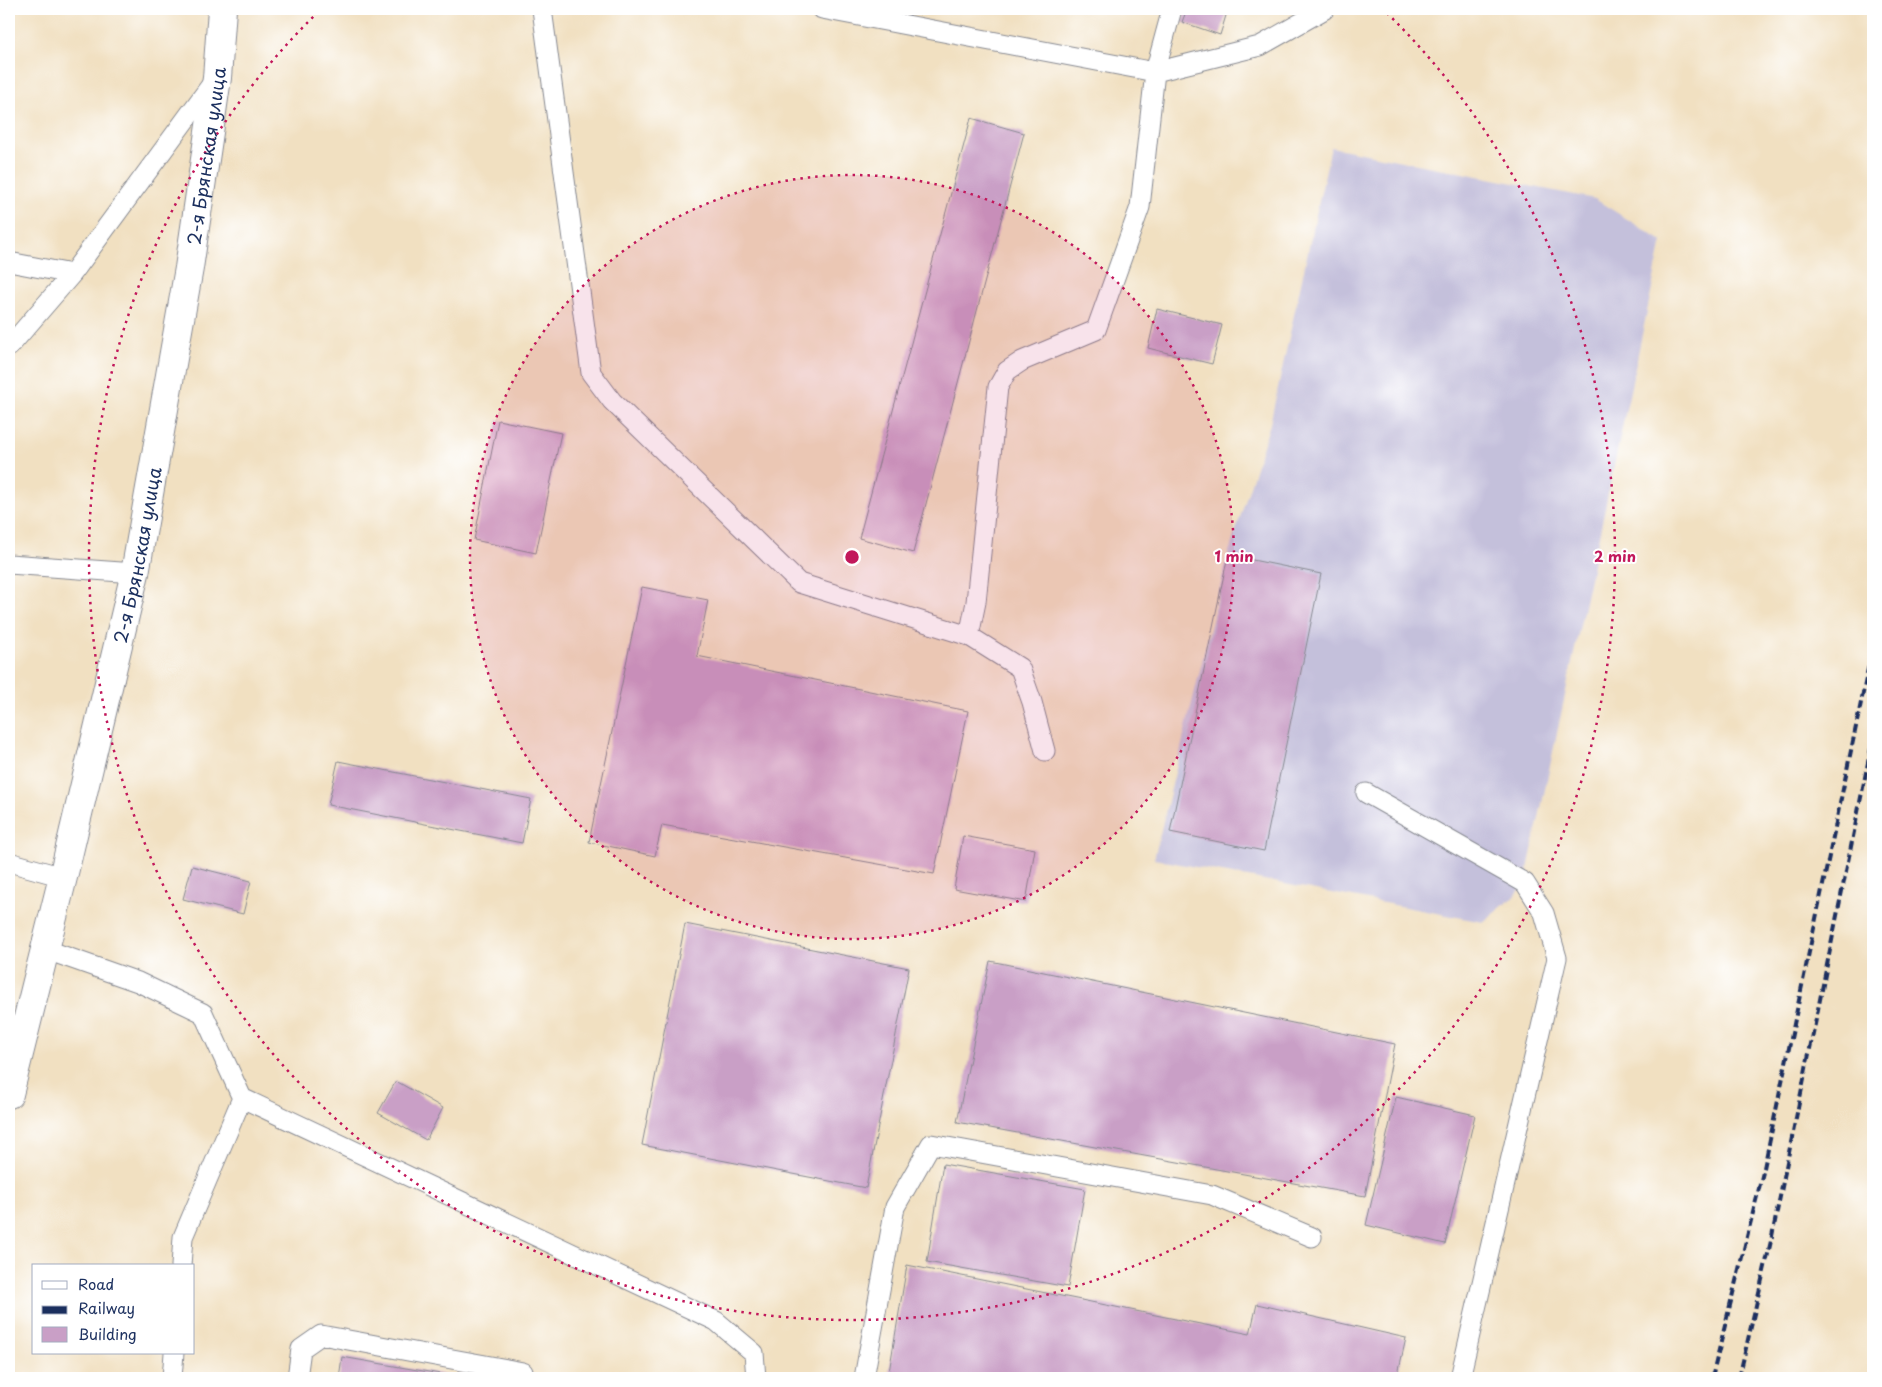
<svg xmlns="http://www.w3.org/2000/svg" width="1882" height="1387" viewBox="0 0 1882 1387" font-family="'Playpen Sans',sans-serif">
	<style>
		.industrial { fill: #c4c0db }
		.building { fill: #c99fc6 }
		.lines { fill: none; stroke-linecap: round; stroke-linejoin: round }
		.lane-casing { stroke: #868890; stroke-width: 21 }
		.street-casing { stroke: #868890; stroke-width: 30 }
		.lane { stroke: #fff; stroke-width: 19 }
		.street { stroke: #fff; stroke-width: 28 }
		.rail { stroke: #1b2f5e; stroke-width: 4; stroke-dasharray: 8 4; stroke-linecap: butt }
		.ring { fill: none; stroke: #c2185b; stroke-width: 2.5; stroke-dasharray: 2.5 5 }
		.labels { text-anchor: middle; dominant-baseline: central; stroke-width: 4; stroke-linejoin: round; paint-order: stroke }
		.street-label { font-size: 18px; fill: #1b2f5e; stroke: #fff }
		.centre { fill: #c2185b; stroke: #fff; stroke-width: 2.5 }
		.ring-label { font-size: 15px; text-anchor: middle; font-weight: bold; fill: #c2185b; stroke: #fff; stroke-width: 4; stroke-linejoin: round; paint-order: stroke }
	</style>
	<rect width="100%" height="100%" fill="#fff"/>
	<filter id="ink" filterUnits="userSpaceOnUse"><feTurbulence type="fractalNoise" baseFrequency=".02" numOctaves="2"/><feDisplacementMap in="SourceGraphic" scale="10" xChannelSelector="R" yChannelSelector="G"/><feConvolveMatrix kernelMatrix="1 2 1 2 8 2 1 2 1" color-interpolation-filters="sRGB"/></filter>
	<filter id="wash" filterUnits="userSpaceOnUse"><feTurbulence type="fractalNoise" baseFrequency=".0096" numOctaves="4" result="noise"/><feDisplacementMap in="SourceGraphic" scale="20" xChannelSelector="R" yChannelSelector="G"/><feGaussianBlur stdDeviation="1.12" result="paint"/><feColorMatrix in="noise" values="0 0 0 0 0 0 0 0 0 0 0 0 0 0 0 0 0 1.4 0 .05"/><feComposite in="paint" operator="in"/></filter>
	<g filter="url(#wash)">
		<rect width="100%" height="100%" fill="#f1e0c1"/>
		<path class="industrial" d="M1331,147l264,52 67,42 -137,642 -10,13 -32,26 -329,-63 74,-304 42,-131z"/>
		<g id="blocks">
			<path class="building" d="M1187,9h41l-8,26 -38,-13z
				M971,118l53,15 -111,420 -54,-15z
				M1157,309l65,16 -10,39 -64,-16z
				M498,420l63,13 -25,120 -62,-13z
				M1228,555l93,19 -57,277 -94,-19z
				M642,587l66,13 -11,56 271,55 -34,163 -272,-49 -7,31 -66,-14z
				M338,761l193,38 -9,44 -194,-38z
				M963,836l72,13 -9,53 -72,-13z
				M192,866l59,15 -8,33 -60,-15z
				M685,924l224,44 -43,220 -224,-43z
				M990,961l405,83 -30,152 -408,-74z
				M396,1081l47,27 -17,32 -48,-27z
				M1396,1097l79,18 -30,129 -79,-19z
				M943,1164l142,25 -17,98 -141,-25z
				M907,1265l343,69 7,-30 149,34 -9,40h-509z
				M342,1357l116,20v1h-119z"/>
		</g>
	</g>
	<g filter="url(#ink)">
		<use href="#blocks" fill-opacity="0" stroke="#868890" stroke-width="1"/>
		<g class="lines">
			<g class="lane-casing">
				<path id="lane" d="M542,9l49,364 21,28 187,182 170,53 51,32 12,34 13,49
					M822,9l333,63 105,-26 65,-37
					M9,262l63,12
					M9,347l63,-73 142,-193
					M9,564l126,9
					M969,636l7,-34 22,-215 9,-16 15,-10 74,-31 44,-123 15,-135 17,-63
					M1366,793l159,90 19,30 13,45 -97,420
					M9,862l54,15
					M44,949l94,33 65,31 39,85 474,223 38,32 2,25
					M181,1266l2,-29 59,-139
					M172,1378l2,-25
					M297,1378l4,-29 20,-14 202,37
					M864,1378l31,-171 36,-63 281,51 100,42"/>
			</g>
			<g class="street-casing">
				<g id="street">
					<path id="s1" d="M9,1094l54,-217 72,-304 54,-305 28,-190 5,-69"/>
				</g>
			</g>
			<use href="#lane" class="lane"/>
			<use href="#street" class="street"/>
			<path class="rail" d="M1712,1378l52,-210 109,-523
				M1739,1378l32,-137 102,-503"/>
		</g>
	</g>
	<circle cx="852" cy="557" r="382" fill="#c2185b" fill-opacity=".12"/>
	<g class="ring">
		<circle cx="852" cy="557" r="382"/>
		<path d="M1387 13A763 763 0 1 1 317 13"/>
	</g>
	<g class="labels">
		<g class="street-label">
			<text stroke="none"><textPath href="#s1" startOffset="959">2-я Брянская улица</textPath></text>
			<text stroke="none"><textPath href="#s1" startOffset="554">2-я Брянская улица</textPath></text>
		</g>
	</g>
	<circle cx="852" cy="557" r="8" class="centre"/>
	<g class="ring-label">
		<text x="1234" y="562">1 min</text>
		<text x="1615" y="562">2 min</text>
	</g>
	<rect width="1882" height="1387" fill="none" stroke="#fff" stroke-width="30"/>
	<rect x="32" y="1264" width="162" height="90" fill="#ffffff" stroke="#a4acbf"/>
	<rect x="42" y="1281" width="25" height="8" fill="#ffffff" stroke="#a4acbf"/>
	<text x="78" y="1290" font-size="15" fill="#1b2f5e">Road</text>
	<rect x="42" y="1306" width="25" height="8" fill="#1b2f5e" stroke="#a4acbf"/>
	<text x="78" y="1314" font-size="15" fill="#1b2f5e">Railway</text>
	<rect x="42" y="1327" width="25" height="15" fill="#c99fc6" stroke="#a4acbf"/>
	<text x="78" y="1340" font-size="15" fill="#1b2f5e">Building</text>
</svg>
